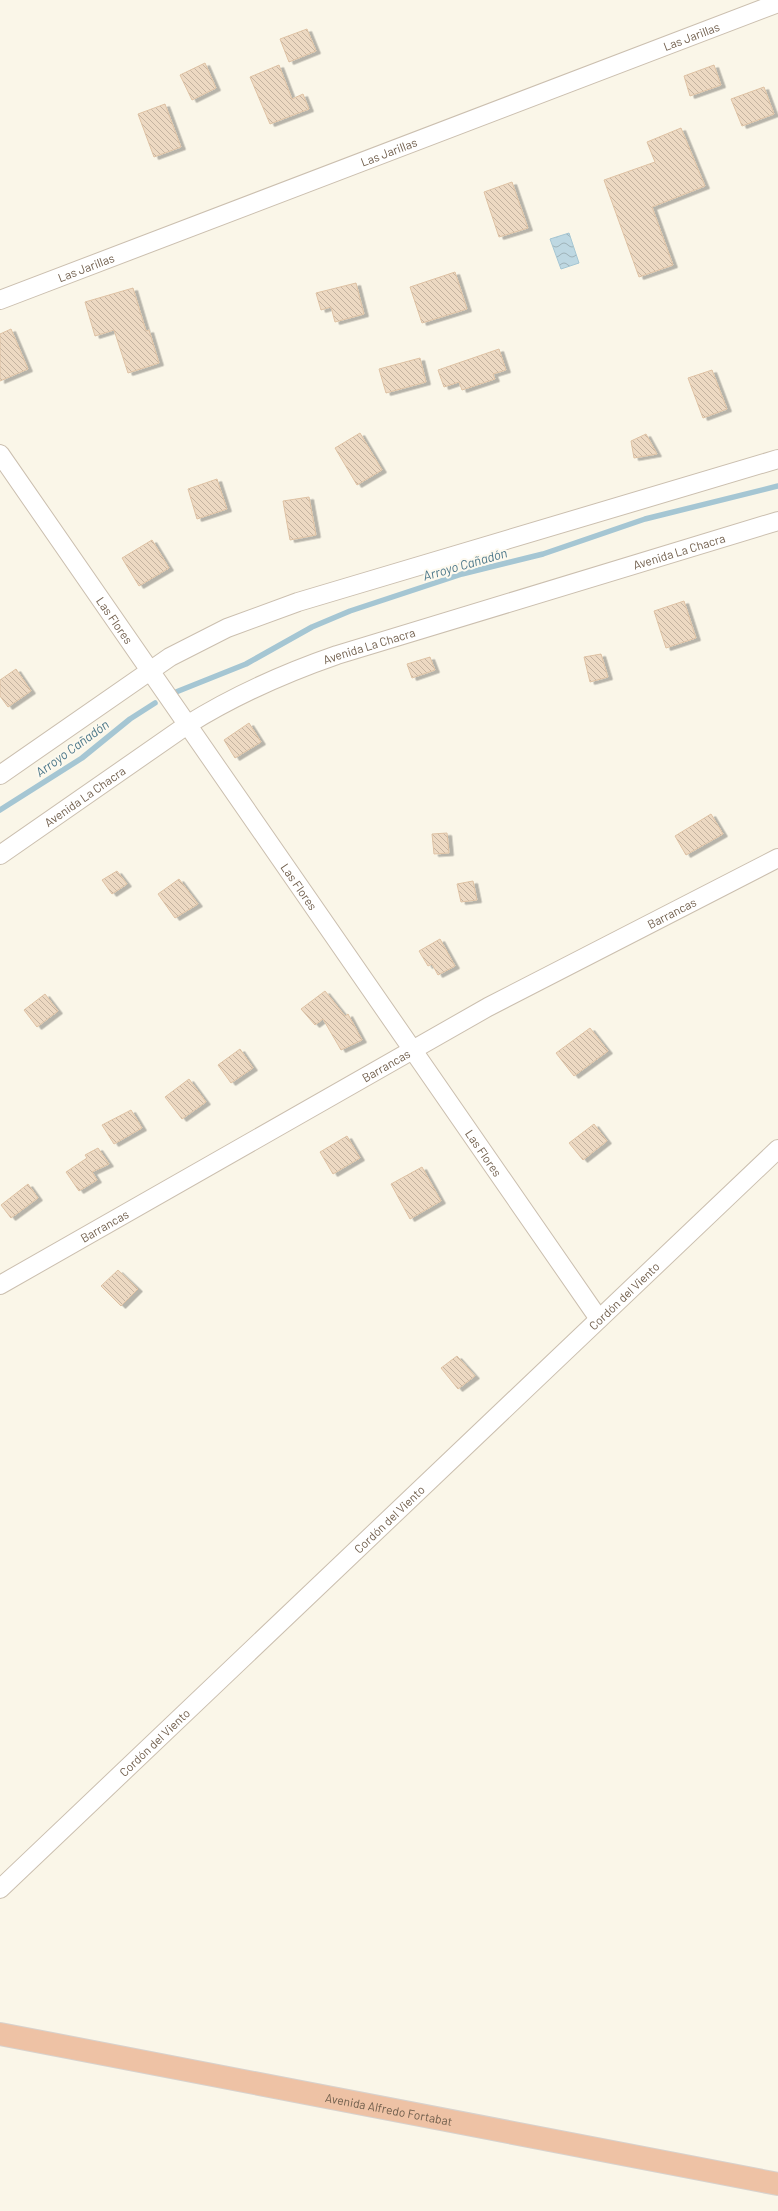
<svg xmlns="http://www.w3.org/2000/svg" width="778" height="2211" viewBox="0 0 778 2211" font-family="Barlow,sans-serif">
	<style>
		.water { fill: url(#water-waves); stroke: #a5c6d3 }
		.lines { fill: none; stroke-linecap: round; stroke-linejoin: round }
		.stream { stroke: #a5c6d3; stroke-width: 5.5 }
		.building { fill: url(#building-back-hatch); stroke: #dec2a4; filter: url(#shadow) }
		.street-casing { stroke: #cbbfaf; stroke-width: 20 }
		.highway-casing { stroke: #d8d2cd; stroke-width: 24 }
		.street { stroke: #fff; stroke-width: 18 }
		.highway { stroke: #eec2a5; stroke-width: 22 }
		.labels { text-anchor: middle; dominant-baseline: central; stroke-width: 4; stroke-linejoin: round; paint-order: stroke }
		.street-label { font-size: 12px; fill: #72604e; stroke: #fdf9ee }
		.water-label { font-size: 13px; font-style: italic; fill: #4d788a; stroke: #fdf9ee }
	</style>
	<defs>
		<pattern id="water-waves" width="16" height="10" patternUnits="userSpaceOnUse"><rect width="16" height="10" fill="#bed8e2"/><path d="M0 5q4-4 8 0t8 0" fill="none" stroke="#9fb3b9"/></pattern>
		<pattern id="building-back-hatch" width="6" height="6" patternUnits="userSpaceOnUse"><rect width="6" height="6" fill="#edd9c2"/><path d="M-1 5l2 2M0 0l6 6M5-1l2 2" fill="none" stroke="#c4b3a0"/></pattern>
		<filter id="shadow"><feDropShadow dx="4.5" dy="2.5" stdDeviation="0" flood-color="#0004"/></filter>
	</defs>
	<rect width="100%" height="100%" fill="#faf6e8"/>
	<path class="water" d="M569,233l10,30 -18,6 -11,-30z"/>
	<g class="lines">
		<path class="stream" d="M171,694l75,-30 66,-37 38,-16 112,-37 81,-20 102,-35 133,-33
			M0,810l82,-52 48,-39 25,-16"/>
	</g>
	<path class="building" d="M307,29l9,22 -27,11 -9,-23z
		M205,63l11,25 -24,12 -12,-25z
		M279,65l13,34 11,-5 6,15 -39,15 -20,-47z
		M714,65l7,20 -31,11 -6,-20z
		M764,87l10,27 -32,12 -11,-27z
		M165,104l16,43 -27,10 -16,-43z
		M681,128l24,58 -53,21 21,58 -34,12 -35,-97 51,-18 -8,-20z
		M512,182l16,46 -29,9 -15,-45z
		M455,272l12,37 -45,14 -12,-36z
		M356,283l8,31 -29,8 -4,-15 -10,3 -5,-17z
		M133,288l13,43 3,-1 10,33 -31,10 -14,-43 -19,6 -10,-34z
		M11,329l17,40 -28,12v-47z
		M499,349l7,21 -13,4 2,5 -33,11 -3,-8 -15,5 -6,-17z
		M420,358l6,24 -40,11 -7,-24z
		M712,370l15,39 -24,9 -15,-40z
		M360,433l22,37 -25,15 -22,-37z
		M646,434l11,20 -23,4 -3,-17z
		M217,479l10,30 -30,10 -9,-30z
		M309,497l7,38 -26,5 -7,-39z
		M152,540l17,28 -30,18 -17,-28z
		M684,601l12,37 -30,10 -12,-37z
		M601,654l7,23 -18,5 -6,-25z
		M430,657l5,13 -23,8 -5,-14z
		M16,669l15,22 -23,16 -8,-11v-16z
		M249,723l12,19 -26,16 -11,-18z
		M711,814l12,20 -37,21 -11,-19z
		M447,833l2,20 -15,1 -2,-20z
		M117,871l10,13 -15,10 -10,-14z
		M179,879l19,25 -23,14 -17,-24z
		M473,881l4,19 -16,2 -4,-18z
		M440,939l15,27 -17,9 -6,-11 -4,2 -9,-15z
		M325,991l20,25 3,-2 14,26 -21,10 -18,-31 -8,6 -14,-16z
		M45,994l13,17 -21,16 -13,-17z
		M590,1028l18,23 -34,25 -18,-23z
		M240,1049l13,19 -22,15 -13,-18z
		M189,1079l17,23 -24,17 -17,-22z
		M131,1110l11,18 -28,16 -12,-19z
		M594,1124l13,17 -24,19 -14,-17z
		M347,1136l13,22 -27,16 -13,-22z
		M98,1148l11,16 -17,8 5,8 -18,11 -13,-19 21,-14 -2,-3z
		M422,1167l19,34 -31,18 -19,-35z
		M28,1184l10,14 -27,20 -10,-13z
		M118,1270l20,19 -17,17 -20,-20z
		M457,1356l18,20 -17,13 -17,-21z"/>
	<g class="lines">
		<g class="street-casing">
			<g id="street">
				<path id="s1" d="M0,300l778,-297"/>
				<path id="s2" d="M0,454l599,865"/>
				<path d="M0,775l170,-118 57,-29 71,-26 480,-143"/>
				<path id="s3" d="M0,855l187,-130c48,-30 98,-52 150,-70l441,-134"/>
				<path id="s4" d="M0,1285l488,-278 290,-149"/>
				<path id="s5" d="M0,1889l778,-740"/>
			</g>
		</g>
		<g class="highway-casing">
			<g id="highway">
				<path id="s6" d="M0,2034l778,150"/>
			</g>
		</g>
		<use href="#street" class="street"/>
		<use href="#highway" class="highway"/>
	</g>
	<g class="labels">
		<g class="street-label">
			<text stroke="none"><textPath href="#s1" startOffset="740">Las Jarillas</textPath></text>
			<text stroke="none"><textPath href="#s1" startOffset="416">Las Jarillas</textPath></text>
			<text stroke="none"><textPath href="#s1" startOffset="92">Las Jarillas</textPath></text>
			<text stroke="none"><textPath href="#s3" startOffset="751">Avenida La Chacra</textPath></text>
			<text stroke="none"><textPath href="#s2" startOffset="202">Las Flores</textPath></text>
			<text stroke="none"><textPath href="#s3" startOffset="427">Avenida La Chacra</textPath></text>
			<text stroke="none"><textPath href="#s3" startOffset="103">Avenida La Chacra</textPath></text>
			<text stroke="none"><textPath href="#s2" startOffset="526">Las Flores</textPath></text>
			<text stroke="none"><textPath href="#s4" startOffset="768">Barrancas</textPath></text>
			<text stroke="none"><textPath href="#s4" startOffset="444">Barrancas</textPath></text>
			<text stroke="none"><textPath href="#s2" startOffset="850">Las Flores</textPath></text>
			<text stroke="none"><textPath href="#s4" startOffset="120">Barrancas</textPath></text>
			<text stroke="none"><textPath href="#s5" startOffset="861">Cordón del Viento</textPath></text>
			<text stroke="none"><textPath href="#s5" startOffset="537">Cordón del Viento</textPath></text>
			<text stroke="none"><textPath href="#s5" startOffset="213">Cordón del Viento</textPath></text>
			<text stroke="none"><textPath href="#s6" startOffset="396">Avenida Alfredo Fortabat</textPath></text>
		</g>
		<g class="water-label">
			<text transform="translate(465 564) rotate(-16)">Arroyo Cañadón</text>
			<text transform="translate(72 748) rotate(-36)">Arroyo Cañadón</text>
		</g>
	</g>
</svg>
